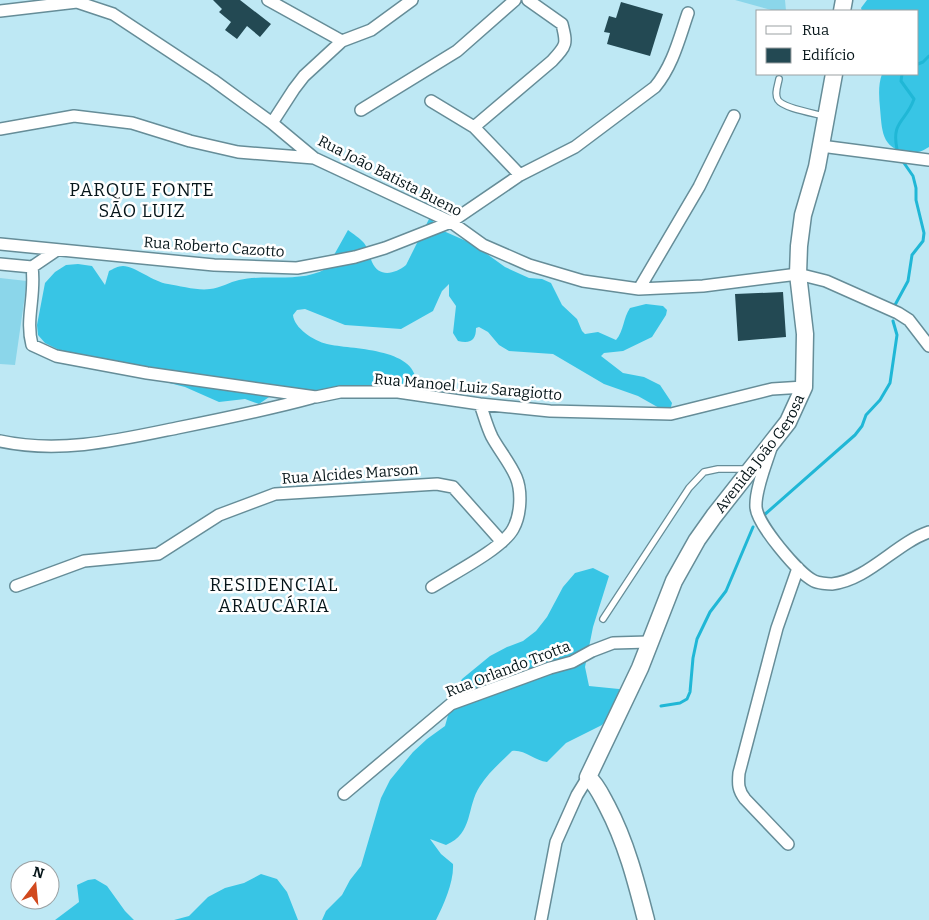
<svg xmlns="http://www.w3.org/2000/svg" width="929" height="920" viewBox="0 0 929 920" font-family="Bitter,serif">
	<style>
		.green { fill: #8bd6ea }
		.forest { fill: #38c5e5 }
		.lines { fill: none; stroke-linecap: round; stroke-linejoin: round }
		.stream { stroke: #20b7d6; stroke-width: 3 }
		.building { fill: #234953 }
		.lane-casing { stroke: #668d98; stroke-width: 8 }
		.street-casing { stroke: #668d98; stroke-width: 14 }
		.secondary-casing { stroke: #668d98; stroke-width: 19 }
		.lane { stroke: #fff; stroke-width: 5.5 }
		.street { stroke: #fff; stroke-width: 11 }
		.secondary { stroke: #fff; stroke-width: 16 }
		.labels { text-anchor: middle; dominant-baseline: central; stroke-width: 5; stroke-linejoin: round; paint-order: stroke }
		.street-label { font-size: 15px; fill: #061519; stroke: #fff }
		.quarter-label { font-size: 18px; letter-spacing: 1px; fill: #061519; stroke: #fff }
	</style>
	<rect width="100%" height="100%" fill="#bee8f4"/>
	<path class="green" d="M735,0h50l1,11h-11z
		M0,278l27,3 -12,84 -15,-1z"/>
	<path class="forest" d="M867,0h62v147c-8,5 -12,6 -22,5 -26,-3 -25,-23 -27,-44 -1,-11 -2,-23 2,-34h36v-63h-56l-1,-3z
		M430,217l9,12 34,15 32,23 24,11 13,1 9,4 11,22 15,14 5,12 3,3 13,-2 18,8c8,-9 7,-22 14,-32l16,-4 17,2 4,4 -1,5 -14,22 -29,14 -19,2 -3,3 22,17 21,4 16,8 12,18 -1,4 -4,3 -6,-1 -23,-13 -34,-12 -51,-30 -44,-3 -10,-6 -11,-13 -9,-5 -3,1c0,12 -5,16 -18,13l-5,-8 3,-27 -7,-10v-12l-7,7 -9,20 -32,18 -56,-4 -40,-16 -8,1 -4,5c1,13 21,26 34,29 25,6 98,3 88,46l-143,5 -13,9 -14,-5 -26,3 -34,-15 -106,-27 -34,-17 -7,-8 -1,-10 8,-42 10,-11 11,-7 12,-1 14,2 13,19 4,-14c4,-2 9,-5 14,-5 12,0 30,16 45,18 12,2 31,7 42,5 10,-1 20,-7 29,-9 32,-7 65,5 93,-15l2,-10 14,-25c5,4 12,8 16,13 4,5 5,13 8,19 7,16 23,12 34,3z
		M593,568l16,8 -16,51 -8,40 4,19 30,3 5,4 -1,6 -21,26 -36,18 -19,19c-12,-1 -23,-13 -35,-11 -11,11 -24,22 -32,35 -14,21 -6,47 -34,59l-16,-6 11,15 12,10c1,18 -9,40 -17,56h-114l4,-9 16,-16 8,-15 11,-14 20,-68 9,-18 23,-28 14,-13 18,-13 9,-32 8,-15 28,-23 17,-9 16,-6 13,-10 11,-14 16,-30 12,-14z
		M261,874l16,5 10,13 11,28h-124l15,-4 19,-19 17,-9 19,-5z
		M95,879l12,7 18,25 9,9h-79l24,-18 -2,-17 11,-5z"/>
	<g class="lines">
		<path class="stream" d="M918,64l5,-2 6,-6
			M897,149c-6,-28 9,-27 17,-50l-13,-18 1,-7
			M895,305l13,-24 4,-26 11,-14 1,-8 -8,-33v-12l-3,-12 -9,-13
			M763,516l92,-81 7,-9 4,-11 14,-15 10,-17 7,-48 -4,-14
			M661,706l19,-3 7,-4 3,-7 3,-34 4,-19 13,-27 16,-21 27,-64"/>
	</g>
	<path class="building" d="M213,0h27l31,24 -11,13 -13,-11 -10,13 -12,-9 6,-8 -12,-10 3,-3z
		M621,2l42,12 -13,42 -43,-12 3,-11 -6,-1 5,-16 7,2z
		M783,292l3,45 -48,4 -3,-47z"/>
	<g class="lines">
		<g class="lane-casing">
			<path id="lane" d="M779,79c-1,6 -5,15 -1,21 5,8 35,13 46,16
				M603,619l86,-131 15,-16 14,-3h29"/>
		</g>
		<g class="street-casing">
			<path id="street" d="M268,0l74,41
				M0,11l77,-9 36,12 100,66 59,43 42,35 137,64 32,23 46,20 54,16 56,8 64,-3 95,-12 28,7 72,32 11,7 20,26
				M431,101l43,26 46,48
				M361,110l96,-59 58,-51
				M272,123l22,-34 10,-13 38,-35 29,-11 41,-30
				M474,127l78,-66c15,-16 15,-17 10,-37l-34,-24
				M0,129l74,-13 58,7 58,18 48,11 76,6
				M821,146l108,14
				M0,244l214,21 83,3 58,-11 30,-9 66,-26 69,-47 55,-28 80,-60c18,-22 24,-48 33,-74
				M0,264l32,3c4,28 -7,52 0,78l24,11 91,17 169,24 24,-5h58l82,12 70,7 121,3 101,-25 32,-2
				M32,267l25,-17
				M639,289l60,-102 35,-71
				M0,441c60,13 119,-1 177,-13 45,-9 90,-18 134,-30
				M771,448c-5,16 -16,42 -15,59 1,17 42,66 58,74 4,2 14,3 18,3 36,-4 64,-41 97,-52
				M16,586l68,-25 74,-7 61,-39 56,-21 162,-10 16,3 49,55
				M432,587c20,-13 70,-38 81,-58 8,-14 9,-38 3,-52 -6,-14 -17,-27 -24,-40 -5,-10 -8,-22 -12,-33
				M344,794l107,-90 99,-36 22,-6 20,-11 21,-8 36,-1
				M788,844l-43,-45c-7,-9 -7,-15 -6,-26l38,-145 21,-60
				M541,920l15,-78 21,-47 11,-18"/>
		</g>
		<g class="secondary-casing">
			<g id="secondary">
				<path d="M842,11l2,-11"/>
				<path id="s1" d="M646,920c-10,-39 -20,-78 -39,-114 -6,-11 -10,-21 -19,-29l52,-109 34,-87 23,-41 17,-24 74,-94 16,-35 1,-53 -7,-60 1,-28 4,-31 14,-48 17,-93"/>
			</g>
		</g>
		<use href="#lane" class="lane"/>
		<use href="#street" class="street"/>
		<use href="#secondary" class="secondary"/>
	</g>
	<g class="labels">
		<g class="street-label">
			<text transform="translate(390 176) rotate(27)">Rua João Batista Bueno</text>
			<text transform="translate(214 247) rotate(4)">Rua Roberto Cazotto</text>
			<text transform="translate(468 387) rotate(5)">Rua Manoel Luiz Saragiotto</text>
			<text stroke="none"><textPath href="#s1" startOffset="524">Avenida João Gerosa</textPath></text>
			<text transform="translate(350 474) rotate(-4)">Rua Alcides Marson</text>
			<text transform="translate(508 669) rotate(-21)">Rua Orlando Trotta</text>
		</g>
		<g class="quarter-label">
			<text x="142" y="190">PARQUE FONTE<tspan x="142" dy="21">SÃO LUIZ</tspan></text>
			<text x="274" y="585">RESIDENCIAL<tspan x="274" dy="21">ARAUCÁRIA</tspan></text>
		</g>
	</g>
	<rect x="756" y="10" width="162" height="65" fill="#ffffff" stroke="#9ba1a3"/>
	<rect x="766" y="26" width="25" height="8" fill="#ffffff" stroke="#9ba1a3"/>
	<text x="802" y="35" font-size="15" fill="#061519">Rua</text>
	<rect x="766" y="48" width="25" height="15" fill="#234953" stroke="#9ba1a3"/>
	<text x="802" y="60" font-size="15" fill="#061519">Edifício</text>
	<g transform="translate(35 885) rotate(16)"><circle r="24" fill="#ffffff" stroke="#9ba1a3"/>
	<path d="M0-4L9 19L0 12L-9 19Z" fill="#d1491e"/>
	<text y="-8" font-size="14" font-weight="bold" text-anchor="middle" fill="#061519">N</text>
	</g>
</svg>
